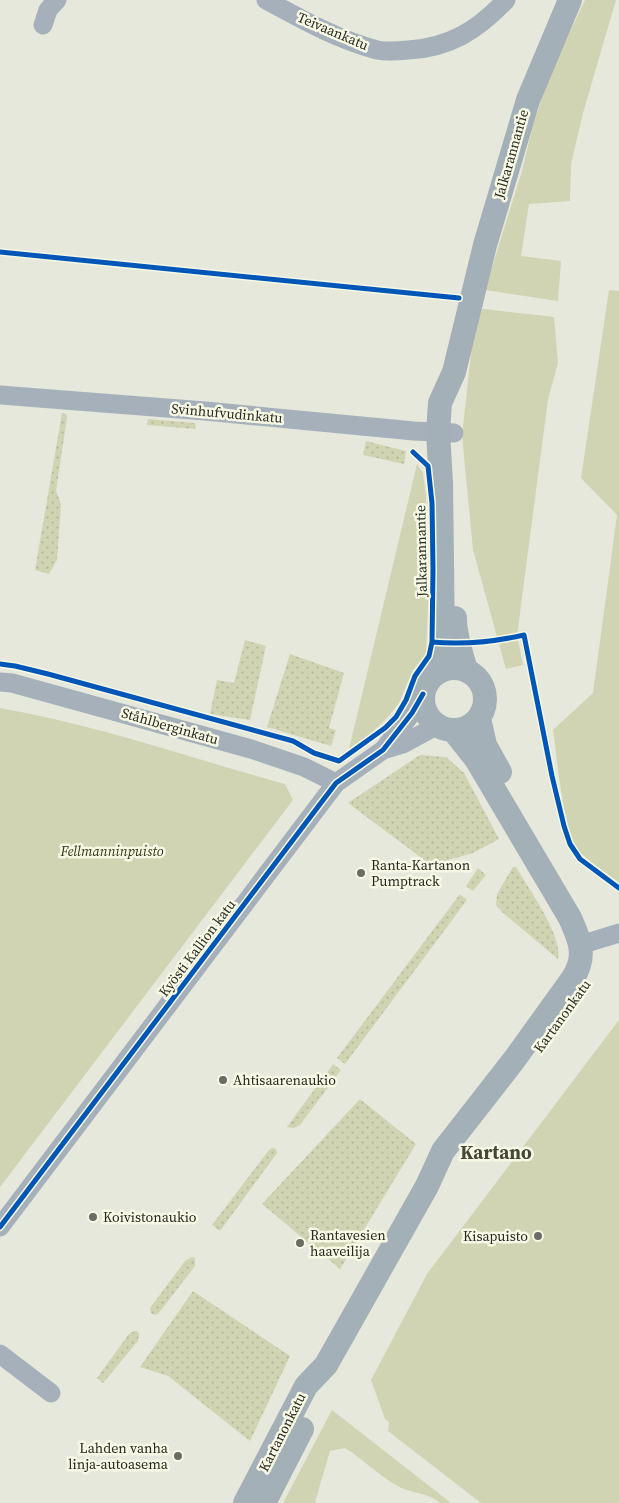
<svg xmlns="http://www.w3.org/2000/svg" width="619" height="1503" viewBox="0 0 619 1503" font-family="'Source Serif 4',serif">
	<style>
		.grass { fill: url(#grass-dots) }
		.park { fill: #d0d4b2 }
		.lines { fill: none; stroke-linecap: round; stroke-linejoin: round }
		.minor { stroke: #a5b0bb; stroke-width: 19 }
		.major { stroke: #a4b0b7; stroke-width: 24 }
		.cycleway-casing { stroke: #f7f9e5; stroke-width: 8 }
		.cycleway { stroke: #0057b8; stroke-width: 5 }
		.poi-dot { fill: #6c6c64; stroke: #f7f9e5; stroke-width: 2 }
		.labels { text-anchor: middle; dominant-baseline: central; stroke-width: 5; stroke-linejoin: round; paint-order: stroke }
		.street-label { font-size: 14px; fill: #2a2a23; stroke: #f7f9e5 }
		.park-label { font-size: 14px; font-style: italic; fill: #343614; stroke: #f7f9e5 }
		.poi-label { font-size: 14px; fill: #2a2a23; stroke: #f7f9e5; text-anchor: start }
		.district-label { font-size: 19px; font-weight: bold; fill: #444636; stroke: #f7f9e5 }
	</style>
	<defs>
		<pattern id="grass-dots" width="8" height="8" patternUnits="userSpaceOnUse" patternTransform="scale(1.25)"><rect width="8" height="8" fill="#d0d4b2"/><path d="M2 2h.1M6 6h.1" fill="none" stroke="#b3b699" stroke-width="1.8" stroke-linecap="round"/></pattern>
	</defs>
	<rect width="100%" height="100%" fill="#e6e8dc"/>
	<!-- grass -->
	<path class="grass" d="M62,413L66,414L67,418L56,491L61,504L57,560L49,574L35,570Z
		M148,419L195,423L196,429L147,425Z
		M366,441L406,451L404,464L363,455Z
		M245,640L266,646L250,720L210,714L217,680L234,683Z
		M290,654L344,673L329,728L336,730L331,746L267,727Z
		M420,755L446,757L464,773L499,839L473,853L431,865L348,803Z
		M513,867H516C528,888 563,936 558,959L502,912L496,905L497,894Z
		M478,868L486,875L473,891L466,886Z
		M460,894L467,900L345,1064L337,1058Z
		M333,1064L341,1070L300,1125L294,1128L287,1127Z
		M360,1099L416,1144L340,1269L262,1204Z
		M272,1148L276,1149L277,1153L220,1231L212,1225L269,1150Z
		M192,1257L195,1258V1266L158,1314L154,1315L151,1313L150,1308L185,1261Z
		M193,1291L290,1356L250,1441L168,1376L140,1367Z
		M134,1331H137L139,1334L138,1341L103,1383L97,1378L129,1334Z"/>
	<!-- park -->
	<path class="park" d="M585,0H616L583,113L571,164L570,201L529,204L521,256L561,261L558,301L485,290L522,171L533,125L550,74Z
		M609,290L619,291V883C606,872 590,863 579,851C563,833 557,756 553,730L593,693L617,515L581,478Z
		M476,308L554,317L558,363L548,399L517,636L523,665L506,669L473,550L462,435Z
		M417,464L423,473L426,496L429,583L426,654L413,670L399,703L388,717L369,735L349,749Z
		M0,708C97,725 190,758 285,784L293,800L0,1187Z
		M619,1020V1503H481L388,1431L389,1422L385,1419L371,1380L427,1274Z
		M332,1410L451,1503H440C428,1492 410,1494 396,1485C378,1475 363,1459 345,1448L330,1451L315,1502L317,1503H283Z"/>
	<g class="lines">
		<!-- minor -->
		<path class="minor" d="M266,0C301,19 338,40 377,50C387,52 398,51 408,50C449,48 478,30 506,0
			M43,25L48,10L57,0
			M0,395L205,411L414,431L454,433
			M0,682L12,683L70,699L251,749L304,767L336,783
			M383,750L403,744L438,725
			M580,945L619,933
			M0,1227L336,783L383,750L412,713L423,694
			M0,1354L51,1393"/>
		<!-- major -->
		<path class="major" d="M455,618C455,636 461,653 466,670
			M423 699a31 31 0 1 1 62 0a31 31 0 1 1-62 0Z
			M437,673L440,665L443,643L441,483L438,432L440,403L454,372L485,245L528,100L570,0
			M479,718L485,745L500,772
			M245,1503L306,1386L326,1365L427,1186L443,1151L514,1060L573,978C587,956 580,940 570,918L476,759L453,730
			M264,1503L302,1429"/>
		<defs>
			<path id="cycleway" d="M0,252L459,298
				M432,642C463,645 493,642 524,635L552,776L564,826L570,844L580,859L619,888
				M0,664L15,666L48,674L293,741L314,753L339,761L385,728L396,717L406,700L415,676L429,656L432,642L433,569L432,503L428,466L413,452
				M0,1227L336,783L383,750L412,713L423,694"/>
		</defs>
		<!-- cycleway casing -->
		<use href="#cycleway" class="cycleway-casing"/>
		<!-- cycleway -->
		<use href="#cycleway" class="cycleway"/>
	</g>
	<!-- markers -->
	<g class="poi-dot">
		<circle cx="361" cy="873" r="5"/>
		<circle cx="223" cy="1080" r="5"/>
		<circle cx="93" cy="1217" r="5"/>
		<circle cx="538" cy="1236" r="5"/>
		<circle cx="300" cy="1243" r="5"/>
		<circle cx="178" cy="1456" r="5"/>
	</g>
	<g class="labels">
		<!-- street labels -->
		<g class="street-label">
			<text transform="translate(333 31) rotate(23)">Teivaankatu</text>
			<text transform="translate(511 154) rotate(-74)">Jalkarannantie</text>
			<text transform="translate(227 413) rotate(5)">Svinhufvudinkatu</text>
			<text transform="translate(421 551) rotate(-91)">Jalkarannantie</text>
			<text transform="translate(170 726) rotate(16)">Ståhlberginkatu</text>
			<text transform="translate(197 948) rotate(-53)">Kyösti Kallion katu</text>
			<text transform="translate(562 1016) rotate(-54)">Kartanonkatu</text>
			<text transform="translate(282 1432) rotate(-63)">Kartanonkatu</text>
		</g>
		<!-- park labels -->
		<g class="park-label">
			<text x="112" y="851">Fellmanninpuisto</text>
		</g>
		<!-- poi labels -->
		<g class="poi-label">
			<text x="371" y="865">Ranta-Kartanon<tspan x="371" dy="16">Pumptrack</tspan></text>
			<text x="233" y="1080">Ahtisaarenaukio</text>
			<text x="103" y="1217">Koivistonaukio</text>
			<text x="310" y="1235">Rantavesien<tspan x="310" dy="16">haaveilija</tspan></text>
			<text x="528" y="1236" text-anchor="end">Kisapuisto</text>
			<text x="168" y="1448" text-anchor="end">Lahden vanha<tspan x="168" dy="16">linja-autoasema</tspan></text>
		</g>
		<!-- district labels -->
		<g class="district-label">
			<text x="496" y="1152">Kartano</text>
		</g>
	</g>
</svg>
